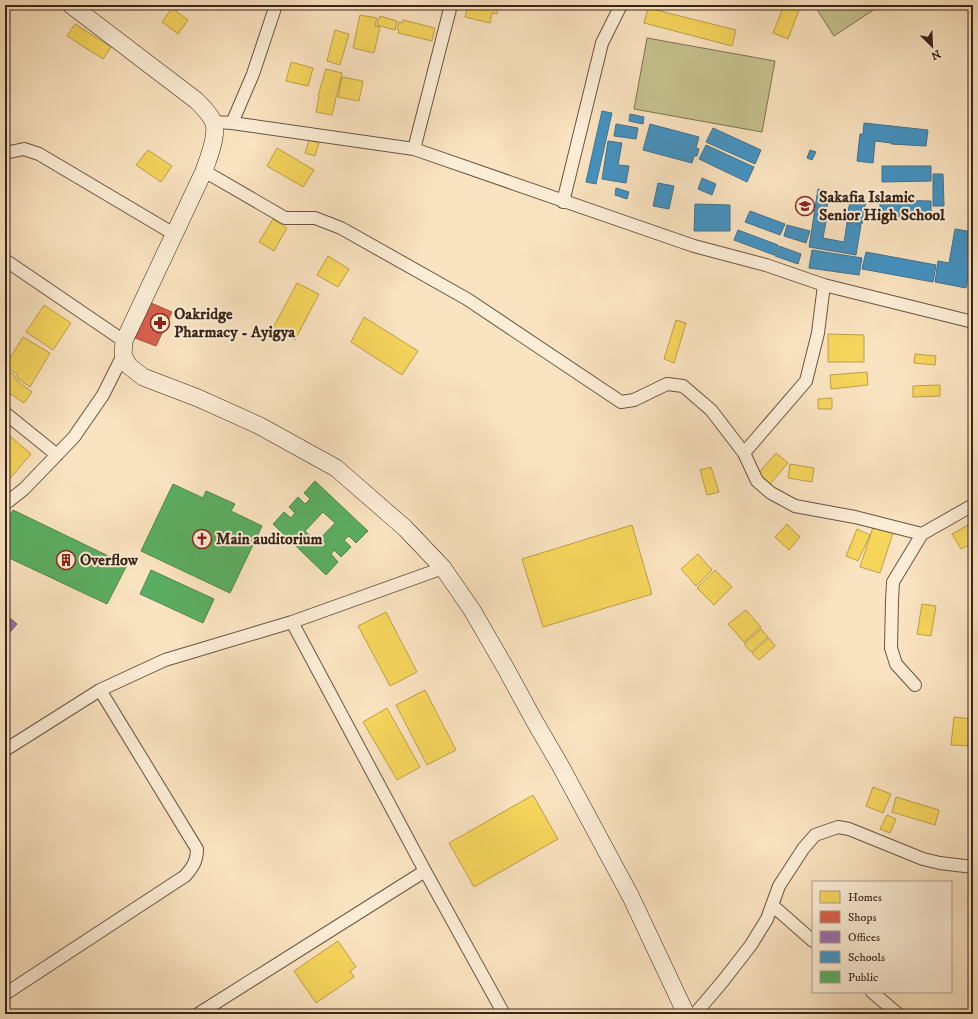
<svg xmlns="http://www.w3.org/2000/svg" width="978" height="1019" viewBox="0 0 978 1019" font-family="'IM FELL DW Pica',serif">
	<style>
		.park { fill: #c5c18e; stroke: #7e7253 }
		.homes { fill: #f6d55c; stroke: #bda048 }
		.shops { fill: #d6604d; stroke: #a74e3d }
		.offices { fill: #9970ab; stroke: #7c597f }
		.schools { fill: #4393c3; stroke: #407290 }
		.public { fill: #5aae61; stroke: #50854b; fill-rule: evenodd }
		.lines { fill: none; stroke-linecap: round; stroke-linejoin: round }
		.street-casing { stroke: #685442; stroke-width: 14 }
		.secondary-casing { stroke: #382418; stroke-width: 18 }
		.street { stroke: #fcedd6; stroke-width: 12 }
		.secondary { stroke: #fcedd6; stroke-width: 17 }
		.labels { text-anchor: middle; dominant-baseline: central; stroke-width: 4; stroke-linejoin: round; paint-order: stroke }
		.poi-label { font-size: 16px; font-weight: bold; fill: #382418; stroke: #fcedd6; text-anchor: start }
	</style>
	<rect width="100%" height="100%" fill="#fae3c0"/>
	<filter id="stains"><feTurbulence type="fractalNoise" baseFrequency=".005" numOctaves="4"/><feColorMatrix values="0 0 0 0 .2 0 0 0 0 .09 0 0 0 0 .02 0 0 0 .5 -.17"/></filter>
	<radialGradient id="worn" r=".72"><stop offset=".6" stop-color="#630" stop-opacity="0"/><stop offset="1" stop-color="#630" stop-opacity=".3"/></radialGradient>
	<!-- park -->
	<path class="park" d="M814,5H881L834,36Z
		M647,38L775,61L762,132L634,109Z"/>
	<!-- homes -->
	<path class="homes" d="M468,5H499L497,14L492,13L490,23L465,17Z
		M784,5H801L788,39L773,33Z
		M172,8L188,20L178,34L162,22Z
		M648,8L736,30L732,46L644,23Z
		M360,15L377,18L375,26L380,27L374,53L353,48Z
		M380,16L397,21L395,30L377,25Z
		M403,20L435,28L432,41L398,33L399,30L397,29L399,22L402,23Z
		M75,24L111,47L103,59L67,36Z
		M335,30L349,34L340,65L327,61Z
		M291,62L313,68L308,86L286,81Z
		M326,69L342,73L332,115L316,112L319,97L318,96Z
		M342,77L363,81L359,101L338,97Z
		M309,140L319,143L315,156L305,153Z
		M277,148L314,170L303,187L267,166Z
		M148,150L172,166L161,182L136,165Z
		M273,219L287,228L274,251L259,242Z
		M328,256L349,269L338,287L317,275Z
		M297,283L319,294L295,340L273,328Z
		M44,305L71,323L53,350L26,332Z
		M364,317L418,351L402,375L351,342Z
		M676,320L686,323L674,363L664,359Z
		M828,334L864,335V362H828Z
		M23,337L50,353L30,387L18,379L17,374L5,366Z
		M915,354L936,356L935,365L914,363Z
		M5,368L14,375L17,381L32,392L24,403L5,390Z
		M867,372L868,385L831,389L830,375Z
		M940,385V396L913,397V386Z
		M832,398V409H818V399Z
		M9,435L31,454L7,482L5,480V440Z
		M776,453L788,463L770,484L758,474Z
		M790,464L814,468L812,482L788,478Z
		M711,467L719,492L707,495L700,470Z
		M973,522V543L961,549L952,534Z
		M787,524L800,537L789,550L775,537Z
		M632,525L652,594L543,627L522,559Z
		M873,527L893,533L880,573L860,567Z
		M857,529L870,535L858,561L846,556Z
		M698,554L712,570L696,586L681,569Z
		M715,570L732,587L714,605L697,588Z
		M922,604L936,606L931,636L917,634Z
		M746,610L761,627L744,642L728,624Z
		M386,612L417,672L390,686L358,626Z
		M761,629L768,637L751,652L744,644Z
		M769,638L775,646L759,660L752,653Z
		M425,690L456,750L427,765L396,705Z
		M387,708L420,767L397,780L363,722Z
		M954,717L973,719L971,746L951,745Z
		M873,787L891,794L883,813L866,806Z
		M533,795L558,839L474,887L449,843Z
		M896,797L939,810L935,825L892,812Z
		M887,815L896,819L890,833L880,829Z
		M338,941L356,967L350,971L354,977L316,1003L294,971Z"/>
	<!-- shops -->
	<path class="shops" d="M151,303L172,312L156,346L135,338Z"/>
	<!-- offices -->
	<path class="offices" d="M5,614L17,624L5,638Z"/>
	<!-- schools -->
	<path class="schools" d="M602,111L612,113L596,184L586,182Z
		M630,114L644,117L643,124L629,121Z
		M864,123L928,130L926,146L891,144V143L875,141L873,163L857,161L860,134H863Z
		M616,124L638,128L636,139L614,136Z
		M650,124L699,137L696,148L699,149L697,156H694L692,163L643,150Z
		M713,128L761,150L755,164L706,142Z
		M608,141L622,143L618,165L629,166L626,183L602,179Z
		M706,145L754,167L747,182L699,159Z
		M810,150L816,152L812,160L807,158Z
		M882,166H931V181L882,182Z
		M933,174H943L944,206H933Z
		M702,178L716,184L712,195L698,189Z
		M658,183L674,186L669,209L653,206Z
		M616,188L629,192L627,199L615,195Z
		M818,189L827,191L826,200H828L827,207L825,206L824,209L815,208Z
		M851,197L866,200L862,224L846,222Z
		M880,200L931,201V217L880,216Z
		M695,204L730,205V231H694Z
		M815,209L828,211L823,238L844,242L847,223L861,225L856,255L809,247Z
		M750,211L785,224L780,235L745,222Z
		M787,225L810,231L806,243L784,236Z
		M955,229L973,232V247L966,288L935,282L938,261L949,263Z
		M738,230L778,245L774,255L734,240Z
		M779,246L801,254L798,264L775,256Z
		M812,250L862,258L859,275L809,268Z
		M866,252L936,265L933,282L862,269Z"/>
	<!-- public -->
	<path class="public" d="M315,481L368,531L356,543L349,536L344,540L351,547L341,557L334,550L331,554L338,562L326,575L273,524L284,512L291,518L295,513L289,507L298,497L305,504L310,499L304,493ZM323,512L335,523L317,542L305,531Z
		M173,484L203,498L206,491L235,504L231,511L262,526L230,593L141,551Z
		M13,510L127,565L107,604L5,556V525Z
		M151,570L214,599L203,623L140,594Z"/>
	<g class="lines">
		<defs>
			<path id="street" d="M214,122L232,123L414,149L694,246L766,265L824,285L973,322
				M232,123L253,74L276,5
				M414,149L451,5
				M5,153L24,149L39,154L174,234
				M204,171L285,218H315L341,228L467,299L621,402L634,400L667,384L683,386L711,410L744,453L757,481L771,493L795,506L855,517L922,534
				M563,202L602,43L621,5
				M5,260L124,341
				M5,413L57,455
				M744,453L806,381L818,333L824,285
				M5,504L24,489L74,437L103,395L123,355
				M292,622L425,871L504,1014
				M915,685L896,664L891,648L892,601L893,582L922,534L973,505
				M5,750L100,690L165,660L292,622L443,568
				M772,905L813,941
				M872,992L898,1014
				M5,994L185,876C193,867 197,861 197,849L100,690
				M198,1014L425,871
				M695,1014L723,981L751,945L767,919L779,886L803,849L815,835L838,827L849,829L923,859L940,863L973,867"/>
			<path id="secondary" d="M71,5L197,101C203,107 209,113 213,121C219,133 208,159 204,171L124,341L123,355L129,366L143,377L198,398L260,426L336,468L405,528L443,568L472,610L505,667L535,722L560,765L631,897L686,1014"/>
		</defs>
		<!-- street casing -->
		<use href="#street" class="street-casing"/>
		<!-- secondary casing -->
		<use href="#secondary" class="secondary-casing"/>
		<!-- street -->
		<use href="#street" class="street"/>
		<!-- secondary -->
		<use href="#secondary" class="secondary"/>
	</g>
	<!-- icons -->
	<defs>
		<symbol id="school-ring" viewBox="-11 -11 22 22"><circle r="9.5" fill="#fcedd6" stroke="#8f2418" stroke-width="1.5"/><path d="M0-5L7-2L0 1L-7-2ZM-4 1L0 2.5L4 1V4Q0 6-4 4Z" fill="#8f2418"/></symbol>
		<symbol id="pharmacy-ring" viewBox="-11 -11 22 22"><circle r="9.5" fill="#fcedd6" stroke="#8f2418" stroke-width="1.5"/><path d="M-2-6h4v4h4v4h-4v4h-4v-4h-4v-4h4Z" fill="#8f2418"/></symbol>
		<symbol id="church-ring" viewBox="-11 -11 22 22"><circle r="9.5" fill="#fcedd6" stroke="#8f2418" stroke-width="1.5"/><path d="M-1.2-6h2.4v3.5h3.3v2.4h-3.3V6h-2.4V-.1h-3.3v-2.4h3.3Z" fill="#8f2418"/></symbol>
		<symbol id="building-ring" viewBox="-11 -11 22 22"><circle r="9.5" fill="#fcedd6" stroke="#8f2418" stroke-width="1.5"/><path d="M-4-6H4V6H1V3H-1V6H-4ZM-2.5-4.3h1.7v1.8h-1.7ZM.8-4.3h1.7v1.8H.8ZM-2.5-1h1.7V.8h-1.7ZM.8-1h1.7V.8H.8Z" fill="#8f2418"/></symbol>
	</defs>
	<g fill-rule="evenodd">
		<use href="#school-ring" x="794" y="195" width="22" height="22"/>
		<use href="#pharmacy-ring" x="149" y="312" width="22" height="22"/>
		<use href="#church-ring" x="191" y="528" width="22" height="22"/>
		<use href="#building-ring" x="55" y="549" width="22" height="22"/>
	</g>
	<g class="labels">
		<!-- poi labels -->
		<g class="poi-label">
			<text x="819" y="197">Sakafia Islamic<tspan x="819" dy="18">Senior High School</tspan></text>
			<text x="174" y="314">Oakridge<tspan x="174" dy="18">Pharmacy - Ayigya</tspan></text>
			<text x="216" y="539">Main auditorium</text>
			<text x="80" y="560">Overflow</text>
		</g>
	</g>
	<!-- margin -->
	<rect width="978" height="1019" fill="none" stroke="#fae3c0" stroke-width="20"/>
	<rect x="6" y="6" width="966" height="1007" fill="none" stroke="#382418" stroke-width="2"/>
	<rect x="10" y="10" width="958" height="999" fill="none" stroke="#382418"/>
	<!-- legend -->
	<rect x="812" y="881" width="140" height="112" fill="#fcedd6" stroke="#ae9d8a"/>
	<rect x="820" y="891" width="20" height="12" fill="#f6d55c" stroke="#ae9d8a"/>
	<text x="848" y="901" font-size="12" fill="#382418">Homes</text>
	<rect x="820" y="911" width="20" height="12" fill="#d6604d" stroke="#ae9d8a"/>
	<text x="848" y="921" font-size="12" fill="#382418">Shops</text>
	<rect x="820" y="931" width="20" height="12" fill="#9970ab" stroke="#ae9d8a"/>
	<text x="848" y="941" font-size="12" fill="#382418">Offices</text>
	<rect x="820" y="951" width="20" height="12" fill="#4393c3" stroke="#ae9d8a"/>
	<text x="848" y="961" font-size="12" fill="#382418">Schools</text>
	<rect x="820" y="971" width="20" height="12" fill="#5aae61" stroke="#ae9d8a"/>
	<text x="848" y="981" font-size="12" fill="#382418">Public</text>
	<!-- north arrow -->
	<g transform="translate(932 46) rotate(156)" stroke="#fcedd6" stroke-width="3" paint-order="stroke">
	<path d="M0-3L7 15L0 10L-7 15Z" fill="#382418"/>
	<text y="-6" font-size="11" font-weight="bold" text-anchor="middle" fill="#382418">N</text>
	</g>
	<rect width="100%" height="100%" filter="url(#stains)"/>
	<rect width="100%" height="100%" fill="url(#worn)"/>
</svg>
